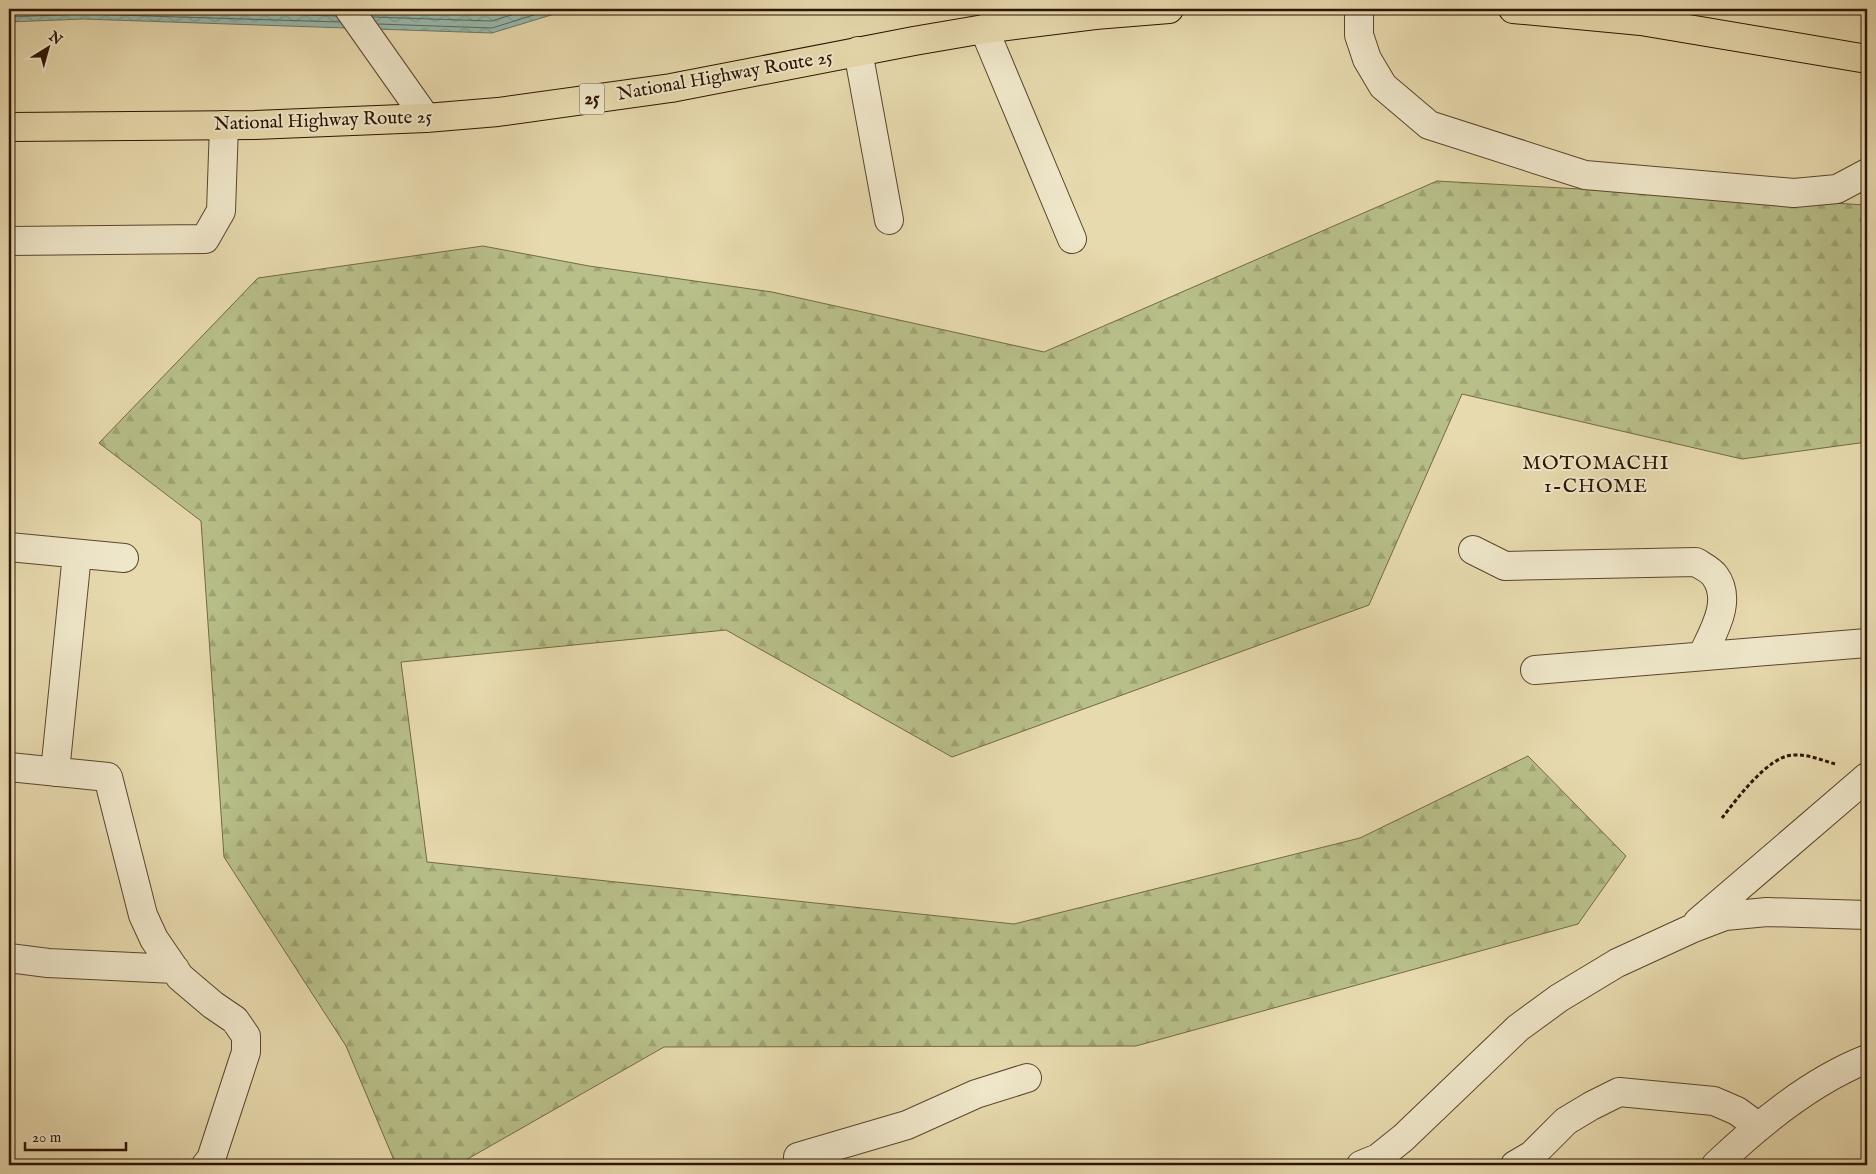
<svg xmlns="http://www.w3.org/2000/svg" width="1876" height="1174" viewBox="0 0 1876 1174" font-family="'IM FELL English',serif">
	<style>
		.forest { fill: url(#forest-firs); stroke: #726a44 }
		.water { fill: url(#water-waves); stroke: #6d7869 }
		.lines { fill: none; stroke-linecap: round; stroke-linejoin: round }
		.shore { stroke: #626758; stroke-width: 1 }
		.minor-casing { stroke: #5c462c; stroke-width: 30 }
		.highway-casing { stroke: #2d1400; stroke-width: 30 }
		.path { stroke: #2d1400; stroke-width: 3; stroke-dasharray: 4 2.5; stroke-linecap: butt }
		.minor { stroke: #efe7ca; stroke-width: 28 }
		.highway { stroke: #e7daae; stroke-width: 28 }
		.labels { text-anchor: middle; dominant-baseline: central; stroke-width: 4; stroke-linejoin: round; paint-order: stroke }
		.shield { fill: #efe7ca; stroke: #67533d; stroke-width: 1 }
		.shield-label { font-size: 18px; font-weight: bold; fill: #2d1400 }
		.street-label { font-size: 19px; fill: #2d1400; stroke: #efe7ca }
		.neighbourhood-label { font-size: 20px; letter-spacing: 1px; fill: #2d1400; stroke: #efe7ca }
	</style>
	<defs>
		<pattern id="forest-firs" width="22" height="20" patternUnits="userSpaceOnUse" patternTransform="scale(1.25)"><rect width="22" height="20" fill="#b8bf89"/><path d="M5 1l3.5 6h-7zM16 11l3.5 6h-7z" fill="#9ea374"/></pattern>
		<pattern id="water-waves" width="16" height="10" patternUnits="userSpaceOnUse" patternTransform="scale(1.25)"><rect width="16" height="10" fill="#97baaf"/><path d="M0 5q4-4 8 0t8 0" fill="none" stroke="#829f95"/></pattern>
	</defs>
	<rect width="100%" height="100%" fill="#e7daae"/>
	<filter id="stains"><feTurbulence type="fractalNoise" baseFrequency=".004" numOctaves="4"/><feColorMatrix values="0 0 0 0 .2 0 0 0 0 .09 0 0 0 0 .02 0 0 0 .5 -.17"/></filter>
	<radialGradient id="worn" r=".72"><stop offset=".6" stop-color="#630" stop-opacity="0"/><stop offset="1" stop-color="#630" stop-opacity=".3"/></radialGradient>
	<!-- forest -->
	<path class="forest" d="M1437,181L1867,205V442L1742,459L1462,394L1369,605L952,757L726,630L401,662L427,862L1014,924L1360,838L1528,756L1626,856L1578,924L1136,1046L664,1047L457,1165H396L346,1046L224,857L201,521L99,443L258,278L483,246L589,266L772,292L1044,352Z"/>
	<!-- water -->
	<path class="water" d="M9,9H571L492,33L83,19L9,22Z"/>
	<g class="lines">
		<!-- shore -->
		<path class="shore" d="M125,9L336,16
			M368,10L489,14L507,9
			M9,17L83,14L340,22
			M373,17L491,21L532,9
			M378,24L492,28L553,9"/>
		<defs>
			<path id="minor" d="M349,9L426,118
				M1359,9V35L1367,59L1383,86L1429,125L1585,175L1794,193L1837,189L1867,173
				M984,29L1072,239
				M858,51L889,220
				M9,241L205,239L221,211L224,125
				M9,547L124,558
				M1473,550L1505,566L1696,562C1702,566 1711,570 1715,576C1733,601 1713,632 1702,656
				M1535,670L1867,643
				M9,767L108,777L143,915L154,939L180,977L213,1005L235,1020L246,1036V1052L211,1159L206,1165
				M55,772L77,554
				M1698,922L1867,777
				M9,958L48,963L175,969
				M799,1165L798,1157L907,1125L976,1094L1027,1078
				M1361,1165L1378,1158L1403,1138L1518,1028L1559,998L1617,963L1691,929L1725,916L1767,912L1867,915
				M1515,1165L1532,1155L1566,1121L1591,1106L1619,1092L1714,1101L1737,1111L1759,1127
				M1716,1165C1760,1123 1811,1081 1867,1059"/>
			<path id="highway" d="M1513,9L1641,21L1867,59
				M9,127L255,125L426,118L498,112L671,88L914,41L984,29L1095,15L1169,9"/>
		</defs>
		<!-- minor casing -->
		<use href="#minor" class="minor-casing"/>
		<!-- highway casing -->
		<use href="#highway" class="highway-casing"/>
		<!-- path -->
		<path class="path" d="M1722,818C1736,800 1768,756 1793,755C1808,754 1821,760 1835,764"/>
		<!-- minor -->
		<use href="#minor" class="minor"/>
		<!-- highway -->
		<use href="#highway" class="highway"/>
	</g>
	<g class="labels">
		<!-- shield labels -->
		<rect class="shield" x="579.5" y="83.5" width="25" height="31" rx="4"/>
		<g class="shield-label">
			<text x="592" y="99">25</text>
		</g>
		<!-- street labels -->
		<g class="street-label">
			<text transform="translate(725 76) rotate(-10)">National Highway Route 25</text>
			<text transform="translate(323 121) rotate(-2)">National Highway Route 25</text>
		</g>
		<!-- neighbourhood labels -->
		<g class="neighbourhood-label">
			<text x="1596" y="463">MOTOMACHI<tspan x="1596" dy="23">1-CHOME</tspan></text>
		</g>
	</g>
	<!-- margin -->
	<rect width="1876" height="1174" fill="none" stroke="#e7daae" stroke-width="30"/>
	<rect x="10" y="10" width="1856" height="1154" fill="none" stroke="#2d1400" stroke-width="2.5"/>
	<rect x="15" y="15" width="1846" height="1144" fill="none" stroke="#2d1400"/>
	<!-- north arrow -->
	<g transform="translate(48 48) rotate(37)" stroke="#efe7ca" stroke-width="4" paint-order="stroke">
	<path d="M0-4L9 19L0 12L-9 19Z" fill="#2d1400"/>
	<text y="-8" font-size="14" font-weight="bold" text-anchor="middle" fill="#2d1400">N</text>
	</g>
	<!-- scale -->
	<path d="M25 1142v8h101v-8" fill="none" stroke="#2d1400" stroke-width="2.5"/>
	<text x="32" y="1142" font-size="15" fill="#2d1400" stroke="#efe7ca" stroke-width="4" paint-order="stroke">20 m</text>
	<rect width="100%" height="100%" filter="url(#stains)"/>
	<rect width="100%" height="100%" fill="url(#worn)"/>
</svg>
